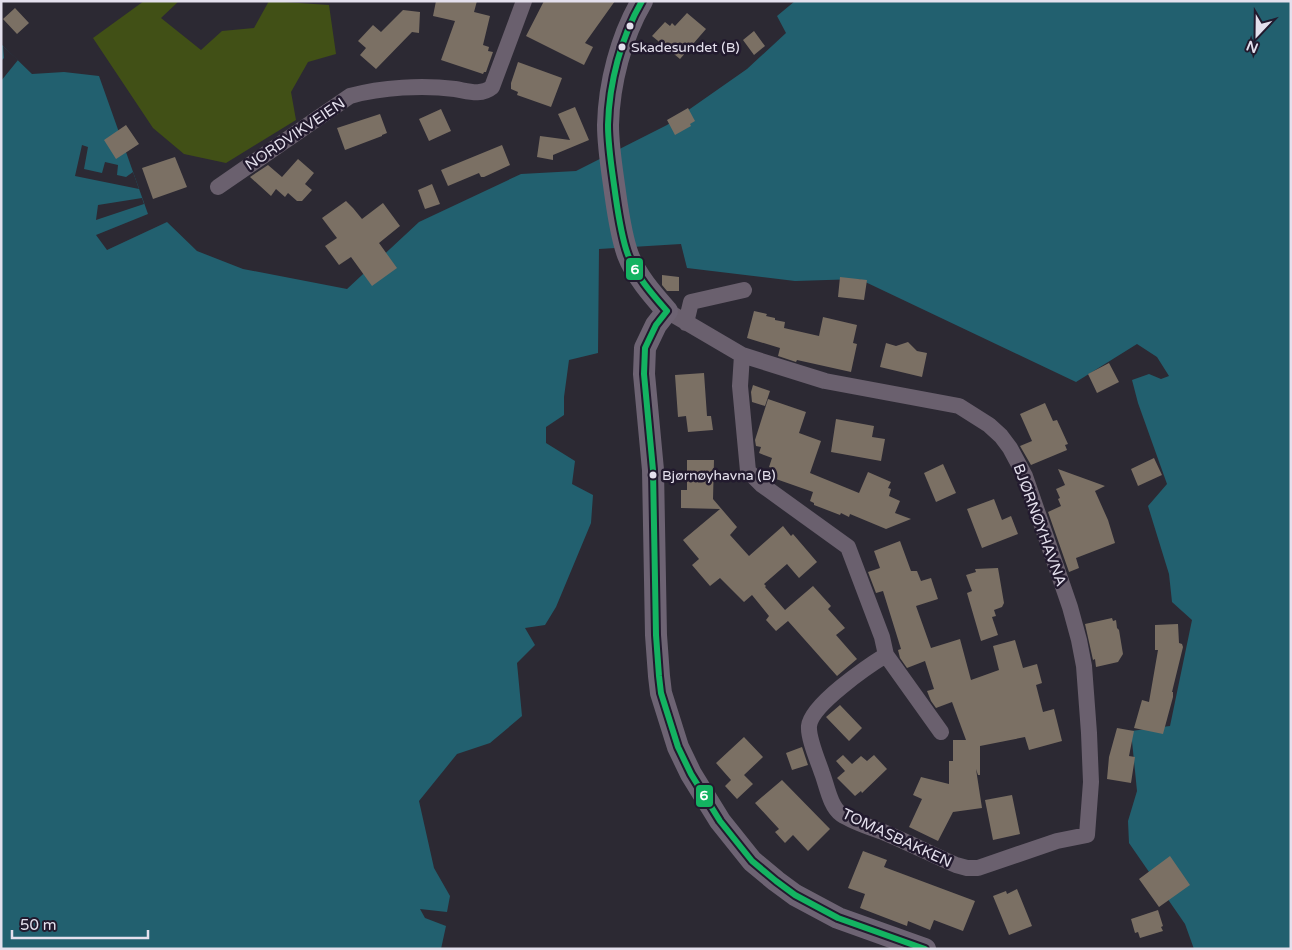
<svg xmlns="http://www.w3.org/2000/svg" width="1292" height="950" viewBox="0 0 1292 950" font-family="'Varela Round',sans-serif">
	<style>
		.forest { fill: #415016 }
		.water { fill: #22606f }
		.pier { fill: #2c2933 }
		.building { fill: #7b7064 }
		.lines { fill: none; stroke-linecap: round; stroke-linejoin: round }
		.street { stroke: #6a606e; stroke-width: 16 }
		.secondary { stroke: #6d6373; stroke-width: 22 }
		.bus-1-casing { stroke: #221a2e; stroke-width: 10 }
		.bus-1 { stroke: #13b361; stroke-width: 6 }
		.bus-dot { fill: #e4e0ed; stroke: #221a2e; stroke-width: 2 }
		.labels { text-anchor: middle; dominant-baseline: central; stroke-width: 5; stroke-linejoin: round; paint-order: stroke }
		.bus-label { font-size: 14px; fill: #e4e0ed; stroke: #221a2e; text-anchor: start }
		.street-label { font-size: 15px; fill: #e4e0ed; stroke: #221a2e }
		.line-badge { stroke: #221a2e; stroke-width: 2 }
		.badge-label { font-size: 14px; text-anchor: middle; font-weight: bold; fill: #fff }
	</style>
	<rect width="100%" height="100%" fill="#2c2933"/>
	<!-- forest -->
	<path class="forest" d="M144,1H179L161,18L201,50L222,31L254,28L269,1L329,5L336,54L308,62L291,92L296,120L226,163L184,154L153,128L93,38Z"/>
	<!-- water -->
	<path class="water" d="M795,1H1291V949H1194L1185,924L1129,843L1128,821L1137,791L1131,731L1170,726L1192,620L1172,602L1169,574L1148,506L1167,484L1138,403L1132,380L1149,374L1161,379L1169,376L1157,357L1137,344L1076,382L859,279L795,281L687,268L681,244L599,249L598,353L569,360L564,397V415L546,427V443L575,461L572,484L593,495L591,523L556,607L545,625L525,628L535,645L517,663L522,716L490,743L457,754L419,801L434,868L450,896L447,912L420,909L425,918L446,926L441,949H1V44L32,74L64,72L99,76L148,214L96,235L107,250L167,222L197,251L243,269L347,289L419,222L521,174L576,171L667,125L747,69L786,33L777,16Z"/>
	<!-- pier -->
	<path class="pier" d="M3,46L18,60L1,81V61L4,58Z
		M82,145L88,147L84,169L102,173L105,162L118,165L117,175L126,177L133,172L139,189L75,176Z
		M142,198L144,204L96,220L98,205Z"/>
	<!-- building -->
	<path class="building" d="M436,1H477L474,12L490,16L483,45L489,47L488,51L493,52L486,72H484L483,74L441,60L455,21L433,16Z
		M544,1H615L585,43L593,47L584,65L526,36Z
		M15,8L29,23L17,34L3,19Z
		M403,10L420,12L419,33L412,32L376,69L360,55L366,48L358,41L373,25L381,32Z
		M687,13L706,29L680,59L652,36L665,22L670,26L672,23L675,26Z
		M754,31L765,46L754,55L743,40Z
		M518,62L562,78L551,107L517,95L518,92L511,89V83Z
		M575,107L589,140L553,155V160L537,157L540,136L570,140L558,114Z
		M688,108L695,121L690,124L691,126L675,135L667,120Z
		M441,109L451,131L429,141L419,119Z
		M380,114L387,133L382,135V136L345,150L337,128Z
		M126,125L139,144L116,159L104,140Z
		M502,145L510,165L484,177H481L479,173L448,186L441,170Z
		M175,157L187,187L153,199L142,168Z
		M298,159L314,173L305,184L312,190L302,201H297L288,193L285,197L276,189L271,196L250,177L268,165L282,177Z
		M432,184L440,204L425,209L418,190Z
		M346,201L353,208L362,219L383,203L400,226L379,243L397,268L372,286L351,257L339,265L325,246L337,238L322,218Z
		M662,275L679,277V291H667L662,285Z
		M840,277L867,280L864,300L838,297Z
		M754,311L767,314L766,316L775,318V320L785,322L784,328L819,336L823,317L857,325L853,343L857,344L851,372L797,360L796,362L778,356L780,348L747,338Z
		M908,342L917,351L927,353L922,377L880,367L886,343L896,346Z
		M1109,363L1119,382L1097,393L1088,374Z
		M704,373L707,416H711L713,430L688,432L686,416L678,417L675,375Z
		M753,385L770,391L765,406L752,402L751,392Z
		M768,399L806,412L799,433L821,441L810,473L859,493L868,472L891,482L888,488L891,489L889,496L900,501L895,513L911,519L886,529L850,514L849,517L841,513L840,515L814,505V503L810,501L813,492L776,479V477L769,475L772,468L769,467L772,458L759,453L761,447L756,446L755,440Z
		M1045,403L1053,421L1057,420L1068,444L1065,445L1067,450L1031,465L1020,446L1032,441L1020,414Z
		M836,419L874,426L872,437L885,439L881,461L831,452Z
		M1154,458L1162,475L1138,486L1131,469Z
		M687,460H714L713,499L737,527L730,535L749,556L783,526L791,536L793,534L817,562L799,578L787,564L764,584L766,586L765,587L785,610L813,586L831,606L828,609L845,628L836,635L857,659L837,676L788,621L776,631L766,620L769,616L752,595L744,602L720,578L710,586L692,565L699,559L683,540L720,509L681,508V490H687Z
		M943,464L956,493L936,502L924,473Z
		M1058,469L1105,486L1095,491L1108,520L1115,543L1076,558L1079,568L1069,572L1048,512L1061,506L1058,499L1060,498L1056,489L1065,485Z
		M994,499L1002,520L1011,516L1018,534L982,548L967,509Z
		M900,541L911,571H917L921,581L931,578L938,599L916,606L931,648L960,639L971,680L999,670L993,646L1015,640L1023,668L1037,664L1042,683L1036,685L1043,712L1054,709L1062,741L1029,750L1025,737L980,746V775H978L976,769L982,808L953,812L938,841L909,827L922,799L913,795L921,777L949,784V761H953V740H966L952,702L936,708L931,701L927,691L934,689L925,661L907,668L900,658L898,650L901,649L883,591L876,593L868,572L880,568L874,551Z
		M998,568L1004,603L1002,607L994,610L996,616L992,617L998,635L981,641L967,593L972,591L966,575L976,572L975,569Z
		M1112,618L1113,621L1116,620L1117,628L1119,630L1123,654L1118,662L1096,667L1095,659L1093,660L1085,624Z
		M1178,624L1179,643L1182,644L1183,647L1172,692H1173V697L1163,734L1134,728L1142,700L1149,702L1158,650H1155V625Z
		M840,705L862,728L849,741L826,717Z
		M1117,728L1134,731L1129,756L1135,757L1131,783L1107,779L1109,757Z
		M744,737L763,757L744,775L753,784L737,799L725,786L731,780L716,763Z
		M802,747L808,765L792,770L786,753Z
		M843,755L852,764L861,756L867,761L874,755L887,769L862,793L861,791L855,796L837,778L845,771L836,761Z
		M782,780L830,829L808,851L793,835L785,843L775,832L779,829L755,803Z
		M1012,795L1020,834L993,840L985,800Z
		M863,851L887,860L884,867L975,901L963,931L934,920L930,930L908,921L907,926L860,908L865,894L848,888Z
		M1170,856L1190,885L1159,907L1139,879Z
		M1017,889L1032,926L1009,935L993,896L1006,891L1007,894Z
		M1158,910L1163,926L1161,927L1163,931L1140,938L1138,932L1135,933L1131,919Z"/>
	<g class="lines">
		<!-- street -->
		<path class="street" d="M218,187L350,96C382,87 423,85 455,89C468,91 481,96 492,87L524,1
			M667,311L742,355L825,381L959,406L989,425L1001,436L1010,448L1025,476L1070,607L1079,640L1084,666L1089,733L1091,782L1087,835L1057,841L978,868H967L956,865C931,854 907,842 883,832C869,827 853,822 841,814C830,806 827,786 822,773C818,761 808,738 809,726C811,705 868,666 886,655L882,637L848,547L762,485L748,471L740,386L742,355
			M686,323L691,302L744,290
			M886,655L941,732"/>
		<!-- secondary -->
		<path class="secondary" d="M642,1C621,37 609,83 608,125C608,147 612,170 615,192C618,213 621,236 628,255C636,276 653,295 667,311L656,325L645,348L644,374L653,470L656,635L659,676L661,693L678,747L691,774L720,821L752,861L776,881L795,895L838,918L925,949"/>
		<defs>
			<path id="bus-1" d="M642,1C621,37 609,83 608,125C608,147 612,170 615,192C618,213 621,236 628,255C636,276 653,295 667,311L656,325L645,348L644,374L653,470L656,635L659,676L661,693L678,747L691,774L720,821L752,861L776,881L795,895L838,918L925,949"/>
		</defs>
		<!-- bus-1 casing -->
		<use href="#bus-1" class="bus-1-casing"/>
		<!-- bus-1 -->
		<use href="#bus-1" class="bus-1"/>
	</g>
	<!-- markers -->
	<g class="bus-dot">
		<circle cx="630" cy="26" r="4.5"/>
		<circle cx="622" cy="47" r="4.5"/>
		<circle cx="653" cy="475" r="4.5"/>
	</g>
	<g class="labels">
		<!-- bus labels -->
		<g class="bus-label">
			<text x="631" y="47">Skadesundet (B)</text>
			<text x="662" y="475">Bjørnøyhavna (B)</text>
		</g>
		<!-- street labels -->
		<g class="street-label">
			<text transform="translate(295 134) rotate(-34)">NORDVIKVEIEN</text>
			<text transform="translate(1040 525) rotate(70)">BJØRNØYHAVNA</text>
			<text transform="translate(897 838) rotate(25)">TOMASBAKKEN</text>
		</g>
	</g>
	<g class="line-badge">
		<rect x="625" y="257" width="19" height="24" rx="5" fill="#13b361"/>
		<rect x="695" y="784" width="19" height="24" rx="5" fill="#13b361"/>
	</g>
	<g class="badge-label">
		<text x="635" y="274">6</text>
		<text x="704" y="800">6</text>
	</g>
	<!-- border -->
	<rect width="1292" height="950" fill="none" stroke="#e4e0ed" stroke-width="5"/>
	<!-- north arrow -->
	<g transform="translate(1257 35) rotate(202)" stroke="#221a2e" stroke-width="4" paint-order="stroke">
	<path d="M0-4L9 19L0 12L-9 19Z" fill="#e4e0ed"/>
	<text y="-8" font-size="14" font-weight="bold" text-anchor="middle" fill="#e4e0ed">N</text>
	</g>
	<!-- scale -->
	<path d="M12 930v8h136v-8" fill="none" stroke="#e4e0ed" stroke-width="2.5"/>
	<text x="20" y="930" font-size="15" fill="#e4e0ed" stroke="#221a2e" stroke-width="4" paint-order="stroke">50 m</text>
</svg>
